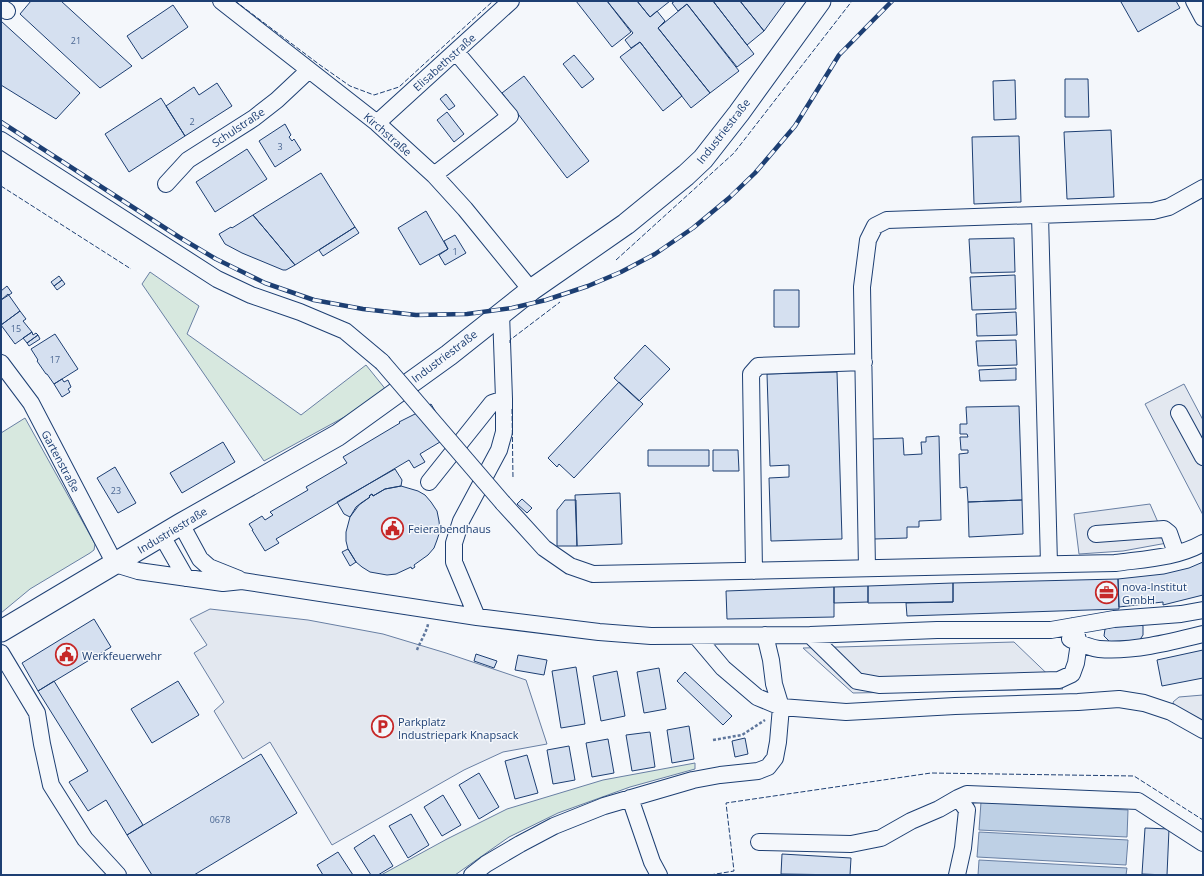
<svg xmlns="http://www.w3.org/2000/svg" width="1204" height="876" viewBox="0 0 1204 876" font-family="'Open Sans',sans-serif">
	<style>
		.green { fill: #d7e8df; stroke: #687fa3 }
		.parking { fill: #e3e8f0; stroke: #687fa3 }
		.water { fill: #bed0e5; stroke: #687fa3 }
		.building { fill: #d5e0f0; stroke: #1d3f73 }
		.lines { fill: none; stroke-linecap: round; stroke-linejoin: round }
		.minor-casing { stroke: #1d3f73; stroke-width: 18 }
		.major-casing { stroke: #1d3f73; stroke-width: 23 }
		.path { stroke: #5e769c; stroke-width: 2.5; stroke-dasharray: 3 2; stroke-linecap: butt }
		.minor { stroke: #f4f7fb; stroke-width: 16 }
		.major { stroke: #f4f7fb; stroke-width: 21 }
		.rail-casing { stroke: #1d3f73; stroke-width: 4.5 }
		.rail { stroke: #f4f7fb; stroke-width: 3; stroke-dasharray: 9; stroke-linecap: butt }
		.minor-bridge-casing { stroke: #1d3f73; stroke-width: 18; stroke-linecap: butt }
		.minor-bridge { stroke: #f4f7fb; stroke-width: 16 }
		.fence { stroke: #1d3f73; stroke-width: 1; stroke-dasharray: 5 2; stroke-linecap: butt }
		.labels { text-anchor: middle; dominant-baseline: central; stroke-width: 3; stroke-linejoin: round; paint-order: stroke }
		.number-label { font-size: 9px; fill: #4b6792 }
		.street-label { font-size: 11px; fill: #1d3f73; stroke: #f4f7fb }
		.poi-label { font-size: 11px; fill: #1d3f73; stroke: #f4f7fb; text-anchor: start }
	</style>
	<rect width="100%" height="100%" fill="#f4f7fb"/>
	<!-- green -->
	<path class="green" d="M150,272L199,306L187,334L301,415L366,365L387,391L359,409L264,461L142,284Z
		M25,418L95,544L94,550L90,553L30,589L1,613V433Z
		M695,763V769L630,787L558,813L509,837L455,875H381L447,839L507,809L603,780Z"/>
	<!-- parking -->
	<path class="parking" d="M1184,384L1203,420V515L1145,404Z
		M1150,504L1167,543L1123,551L1079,554L1074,514Z
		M210,609L308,620L383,634L446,653L526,680L547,744L503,752L464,770L332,845L270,742L243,759L214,711L224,702L194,653L207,645L190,619Z
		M1014,642L1063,689L853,693L803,648Z
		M1203,695V724L1175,708L1173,702L1179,697Z"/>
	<!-- water -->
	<path class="water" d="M981,802L1128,810L1127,837L979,830Z
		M979,832L1128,840L1126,865L977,857Z
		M979,860L1127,868L1126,875H978Z"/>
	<!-- building -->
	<path class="building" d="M31,1H61L132,66L100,88L20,14Z
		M576,1H607L631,32L612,47Z
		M607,1H637L650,17L657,11L665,21L658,28L710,93L691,108L640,42L631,48L625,40L633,33Z
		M637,1H670L650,17Z
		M675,1H713L754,54L737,67L687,4L678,11L672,3Z
		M713,1H740L764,31L747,45Z
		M740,1H786L764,31Z
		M1123,1H1176L1180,8L1138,32L1121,2Z
		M687,4L739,71L710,93L658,28Z
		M173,5L188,27L142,59L127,36Z
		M1,21L80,93L56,119L1,85Z
		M640,42L682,96L663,111L620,57Z
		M574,55L594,79L582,88L563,64Z
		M524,76L589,161L567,178L502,93Z
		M1065,79H1088L1089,117H1065Z
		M1015,80L1016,119L994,120L993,81Z
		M217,83L232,106L185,136L166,106L194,87L199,95Z
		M446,94L455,106L449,110L440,99Z
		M161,98L185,136L129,172L105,134Z
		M447,112L464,134L454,142L437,120Z
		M285,124L291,135L289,137L292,141L294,139L301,150L275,167L259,141Z
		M1111,130L1114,197L1067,199L1064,132Z
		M1019,136L1021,202L974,204L972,137Z
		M247,149L267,179L215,212L196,182Z
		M321,173L355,227L295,265L253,215Z
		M426,211L448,249L420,265L398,228Z
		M253,215L295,265L286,270H283L242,253L225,244L219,234L231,227L232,228Z
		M355,227L359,233L323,256L319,250Z
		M455,235L466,253L445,265L439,255L448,249L444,241Z
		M1014,238L1015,272L971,273L969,239Z
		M1015,275L1016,309L972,310L970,277Z
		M59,276L62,280L54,286L51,282Z
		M62,280L65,284L57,290L54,286Z
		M7,286L12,293L1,300V291Z
		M774,290H799V327H774Z
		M8,294L20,311L1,325V300Z
		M20,311L26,319L23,321L32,332L15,344L1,325Z
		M1016,312L1017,335L977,336L976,314Z
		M32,332L33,335L36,333L38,335L27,343L23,338Z
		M55,334L78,369L54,384L47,374H46L37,361L38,360L31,349Z
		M38,335L40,339L29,346L27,343Z
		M1016,340L1017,365L978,366L976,341Z
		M645,345L670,369L639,401L614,378Z
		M1016,368V380L980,381L979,370Z
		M837,372L842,539L771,541L769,478L789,477V465L770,466L767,374Z
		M62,379L64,382L68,380L71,387L68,389L70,392L62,397L54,384Z
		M619,382L643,404L574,478L559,464L557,467L548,458Z
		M431,404L450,436L420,454L425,462L414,468L409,460L276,539L279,543L265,551L252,530H253L249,524L262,516L265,520L273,515L270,512L308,490L306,487L347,463L343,457L400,423L399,422L419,412V411Z
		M1019,406L1022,500L968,502L967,487L960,488L959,454L968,453V450H961L960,437H968L967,434H960V424H967L966,407Z
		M939,436L941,520L919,521V527H907V538L874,539L871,439L903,438L904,455L922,454L921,442H926V437Z
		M223,442L235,462L182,493L170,473Z
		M648,450H709V466H648Z
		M713,450H738L739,471H713Z
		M115,467L136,503L118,513L97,478Z
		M395,469L402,480L401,486L385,489L373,496L372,494L369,496L370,497L361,503L356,507L350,517L344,514L337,502Z
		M401,486L418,491L425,495L431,502L437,511L439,521L440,531L437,540L434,548L428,555L414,565L415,567L412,569L411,567L396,574L387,575L370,572L362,567L356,562L348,549L346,541V532L350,517L359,505L370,497L369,496L372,494L373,496L385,489Z
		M620,493L622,544L577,546L575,495Z
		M522,499L532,508L527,513L517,504Z
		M565,500H576L577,546H557V510Z
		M1022,500L1023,534L969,537L968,502Z
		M348,549L356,562L350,566L342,552Z
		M1203,562V595L1163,605V602L1119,607L1118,579L1164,574L1189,568Z
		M1118,579L1119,609L907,616L906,603L953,602V583Z
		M953,583V602L868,603V586Z
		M868,586V602L834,603V587Z
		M834,587V617L727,619L726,591Z
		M94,619L111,647L38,691L22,663Z
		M1132,622L1139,623L1143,626V635L1139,641L1111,643L1104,636L1105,629Z
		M1203,650V678L1162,686L1157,660Z
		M476,654L497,661L494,668L474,661Z
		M518,655L547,660L544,675L515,670Z
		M576,667L585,724L561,728L552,671Z
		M659,668L666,709L644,713L637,672Z
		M617,671L625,716L601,721L593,676Z
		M685,672L732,716L723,725L677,681Z
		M54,681L143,825L127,835L106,800L88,811L69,782L88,771L38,691Z
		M178,681L199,715L152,743L131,709Z
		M689,726L694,759L672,763L667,730Z
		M650,732L655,767L632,771L626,735Z
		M745,738L748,754L735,757L732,741Z
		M608,739L614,773L592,777L586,743Z
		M569,746L575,780L553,784L547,750Z
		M261,754L297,813L194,875H152L127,835Z
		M527,755L538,793L515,799L505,761Z
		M479,773L499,807L479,819L459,785Z
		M443,795L461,825L442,836L424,807Z
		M411,814L429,845L408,858L389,826Z
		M1145,828L1169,829L1167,875L1142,874Z
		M374,835L393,866L378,875H371L354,848Z
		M338,852L353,875H323L317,865Z
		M782,854L851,858L850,875L781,874Z"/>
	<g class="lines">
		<defs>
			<path id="minor" d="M221,1L377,123L434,175L465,209L531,290
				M1194,1L1203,18
				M1,7L7,11
				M377,123L511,1
				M1,140L217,279L251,295L300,312L345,331L382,362
				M434,175L510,116L456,52
				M166,184L188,160L254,118L277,100L309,70
				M1040,215L1049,564
				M1,363L31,403L115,564L138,571L223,583L242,581L477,617L599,632L651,636L810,635L937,630H1051L1114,619L1181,614L1203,610
				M1179,413L1203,457
				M429,482L492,403L504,399
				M503,503L544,548L570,566L593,574L1115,563C1144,559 1177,558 1203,543
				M181,524L200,559L209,567L239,579
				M1096,534L1164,529L1169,533L1176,553
				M162,536L186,578
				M867,568L862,287L868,240L875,226L887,220L1153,211L1169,207L1203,188
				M754,571L751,374L758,366L864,362
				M477,617L454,562V543L461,521L499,450L504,432V399L501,313
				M810,635L857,681L879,685L1059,680L1072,674L1076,663L1079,643L1074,626
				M696,636L723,668L757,697L781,707L846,712L955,706L1078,702L1119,699L1144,703L1171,712L1203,730
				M1070,639C1079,643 1090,648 1099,649C1132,652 1171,642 1203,634
				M1,653L37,713L42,744L51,785L85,839L118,875
				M630,798L652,862L659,875
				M958,798L967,794L1138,801L1203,843
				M759,842L851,844L881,838L911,821L939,809L958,798L967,810L963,848L957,875
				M472,875L486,864L520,844L554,826L604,806L693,780L720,775L758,771L768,767L775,758L778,742L781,707L774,684L771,660L765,635"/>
			<path id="major" d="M1,631L181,524L338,435L449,355L531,290L626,224L686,175L703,159L739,113L820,1"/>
		</defs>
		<!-- minor casing -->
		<use href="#minor" class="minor-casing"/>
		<!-- major casing -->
		<use href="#major" class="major-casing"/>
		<!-- path -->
		<path class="path" d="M417,650C420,642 427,631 428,624
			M713,740L742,735L765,720"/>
		<!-- minor -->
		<use href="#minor" class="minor"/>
		<!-- major -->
		<use href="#major" class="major"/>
		<defs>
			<path id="rail" d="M1,122L179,237L216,259L265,283L314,300L363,309L416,315L467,314L512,308L546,300L588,286L621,272L655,254L693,228L729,198L755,173L795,126L839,55L892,1"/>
		</defs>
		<!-- rail casing -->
		<use href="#rail" class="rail-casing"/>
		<!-- rail -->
		<use href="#rail" class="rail"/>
		<defs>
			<path id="minor-bridge" d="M382,362L503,503"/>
		</defs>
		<!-- minor-bridge casing -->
		<use href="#minor-bridge" class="minor-bridge-casing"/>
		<!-- minor-bridge -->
		<use href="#minor-bridge" class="minor-bridge"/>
		<!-- fence -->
		<path class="fence" d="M235,1L320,65L350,86L374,95L399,87L493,1
			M1,186L131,269
			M616,260L734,153L852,1
			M510,343V340L560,302
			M512,409L513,479
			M710,875L734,871L726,803L931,773L1134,776L1203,820"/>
	</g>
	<!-- icons -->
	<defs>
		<symbol id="civic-ring" viewBox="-11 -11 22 22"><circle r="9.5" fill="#f4f7fb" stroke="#c62828" stroke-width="1.5"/><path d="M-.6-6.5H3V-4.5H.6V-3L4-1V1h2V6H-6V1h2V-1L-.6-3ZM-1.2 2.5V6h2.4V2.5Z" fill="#c62828"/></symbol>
		<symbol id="office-ring" viewBox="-11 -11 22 22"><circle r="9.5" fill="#f4f7fb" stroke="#c62828" stroke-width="1.5"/><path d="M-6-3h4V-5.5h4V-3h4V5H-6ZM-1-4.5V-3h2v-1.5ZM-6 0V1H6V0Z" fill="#c62828"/></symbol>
		<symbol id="parking-ring" viewBox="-11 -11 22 22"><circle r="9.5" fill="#f4f7fb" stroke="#c62828" stroke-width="1.5"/><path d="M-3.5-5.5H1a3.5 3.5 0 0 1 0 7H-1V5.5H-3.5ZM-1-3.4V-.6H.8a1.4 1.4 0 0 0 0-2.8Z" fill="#c62828"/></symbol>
	</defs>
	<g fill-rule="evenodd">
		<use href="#civic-ring" x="380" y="516" width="25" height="25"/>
		<use href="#office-ring" x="1094" y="580" width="25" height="25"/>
		<use href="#civic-ring" x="54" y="642" width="25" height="25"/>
		<use href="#parking-ring" x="370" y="714" width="25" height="25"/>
	</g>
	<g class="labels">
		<!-- number labels -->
		<g class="number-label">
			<text x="76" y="40">21</text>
			<text x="192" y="121">2</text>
			<text x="280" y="146">3</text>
			<text x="455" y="251">1</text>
			<text x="16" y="328">15</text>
			<text x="55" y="359">17</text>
			<text x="116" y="490">23</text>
			<text x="220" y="819">0678</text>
		</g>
		<!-- street labels -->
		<g class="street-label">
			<text transform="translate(444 62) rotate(-42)">Elisabethstraße</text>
			<text transform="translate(238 127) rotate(-34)">Schulstraße</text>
			<text transform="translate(723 131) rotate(-52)">Industriestraße</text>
			<text transform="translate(388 134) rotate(41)">Kirchstraße</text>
			<text transform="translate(444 356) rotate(-37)">Industriestraße</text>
			<text transform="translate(61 461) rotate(62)">Gartenstraße</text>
			<text transform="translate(172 530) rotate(-31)">Industriestraße</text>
		</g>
		<!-- poi labels -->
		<g class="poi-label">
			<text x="408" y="528">Feierabendhaus</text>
			<text x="1122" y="586">nova-Institut<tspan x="1122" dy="13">GmbH</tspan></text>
			<text x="82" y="655">Werkfeuerwehr</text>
			<text x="398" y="721">Parkplatz<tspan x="398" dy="13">Industriepark Knapsack</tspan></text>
		</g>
	</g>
	<!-- border -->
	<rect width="1204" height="876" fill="none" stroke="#1d3f73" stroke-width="4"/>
</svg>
